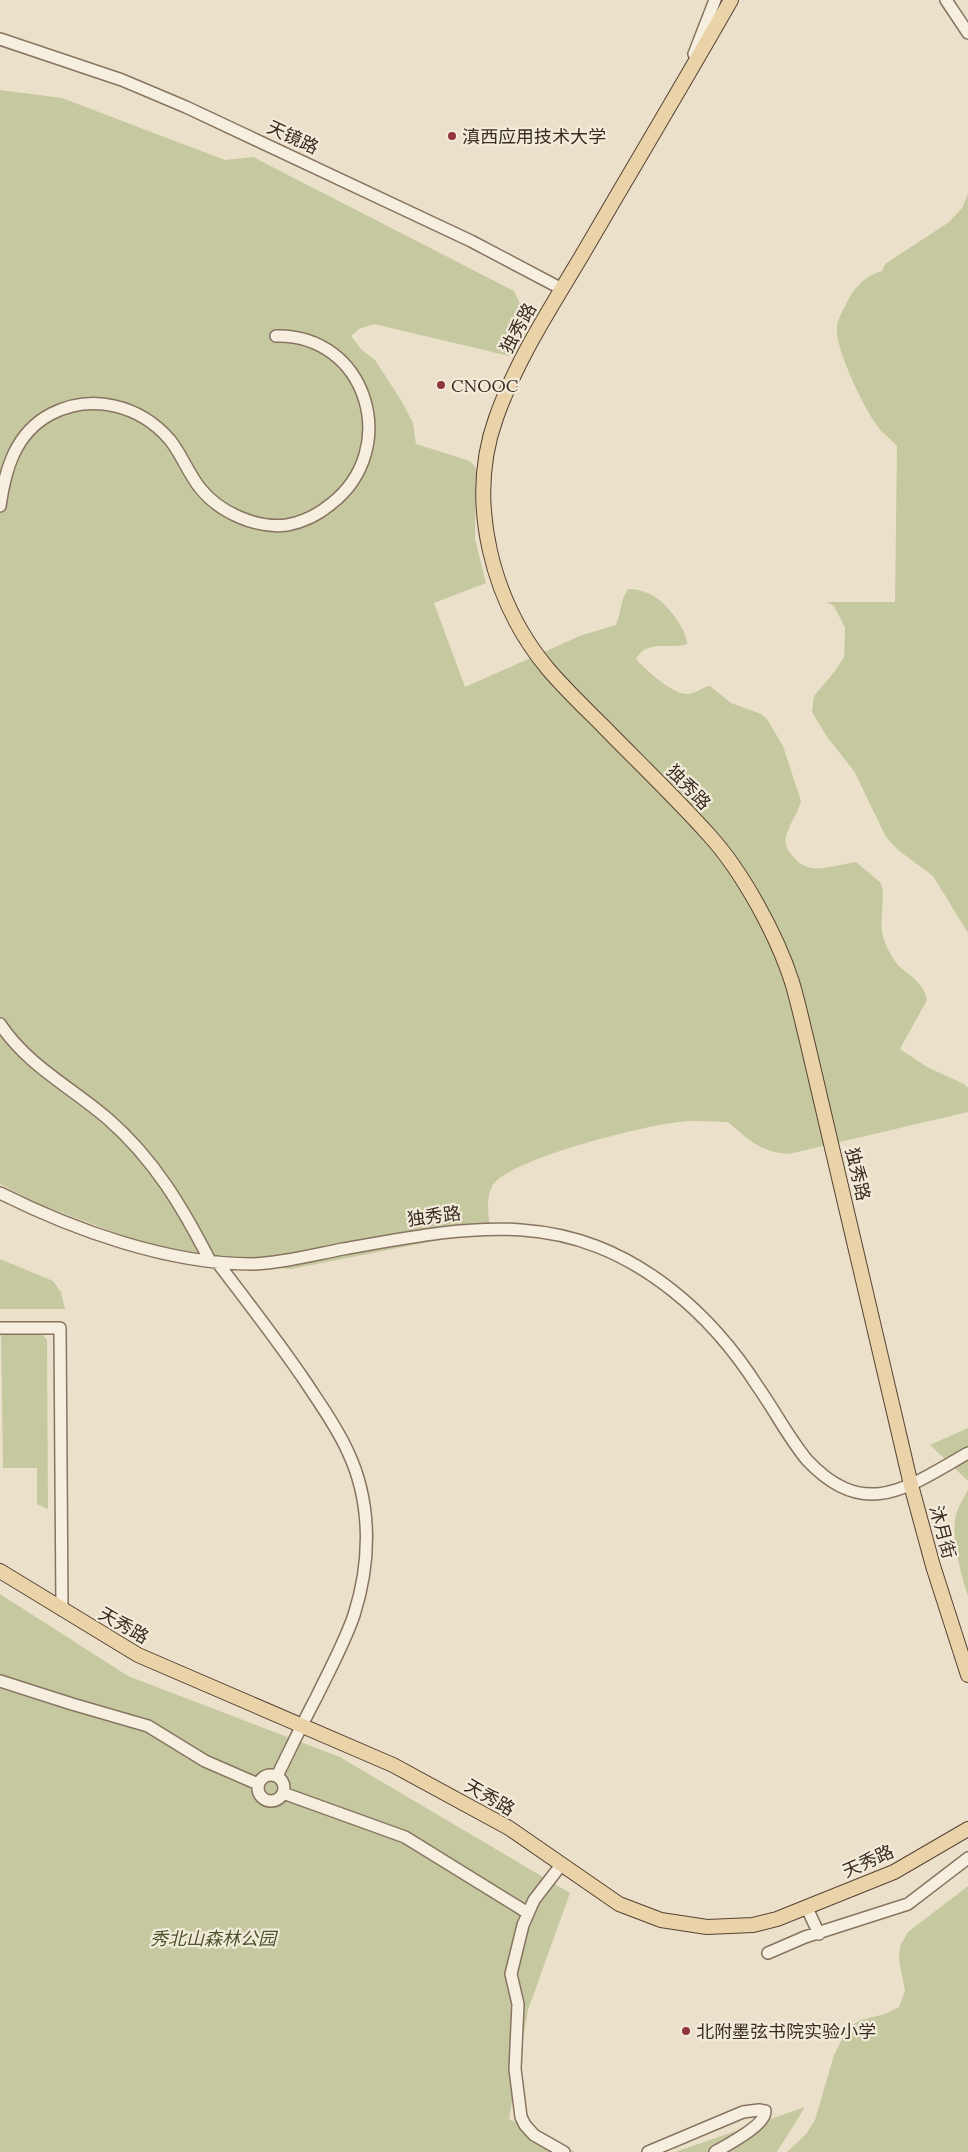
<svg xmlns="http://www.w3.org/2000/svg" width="968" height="2152" viewBox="0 0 968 2152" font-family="Lora,'Noto Sans SC',serif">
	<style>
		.green { fill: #c6c9a0 }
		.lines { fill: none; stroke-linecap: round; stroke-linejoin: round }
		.minor-casing { stroke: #877461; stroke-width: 14 }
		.major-casing { stroke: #564234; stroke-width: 16 }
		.minor { stroke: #f6eede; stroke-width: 11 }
		.major { stroke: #ead3a8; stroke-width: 14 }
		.poi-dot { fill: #90363b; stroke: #f3ebda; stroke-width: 2 }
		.labels { text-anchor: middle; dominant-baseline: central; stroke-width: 4.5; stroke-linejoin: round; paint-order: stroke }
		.poi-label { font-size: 18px; fill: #392d23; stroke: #f3ebda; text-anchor: start }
		.street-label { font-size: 18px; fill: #392d23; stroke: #f3ebda }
		.park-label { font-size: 18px; font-style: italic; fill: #4b542b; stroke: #f3ebda }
	</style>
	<rect width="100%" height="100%" fill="#ebe1cb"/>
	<!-- green -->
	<path class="green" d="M0,90L62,98L225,160L253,157L514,291L529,322L509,356L374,324L359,329L351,336L362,350L375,360L401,400L413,423L416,444L464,459L471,462L476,468L475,539L486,583L434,603L465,687L582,635L616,625C621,613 620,601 628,589C638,589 649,592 658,599C669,607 687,630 687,644C670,650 647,639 636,659C646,670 673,695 688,694C697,693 702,687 710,686L731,703L761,714L767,719L783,746L801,801C798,814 789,824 786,837C784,844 787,849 792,855C809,878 832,865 856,862L881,883C887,903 876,923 886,945C889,952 893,959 898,965C910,977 923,981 927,1000L900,1049L927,1067L964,1084L968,1088V1112L789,1154C761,1153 748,1139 728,1122C712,1122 695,1120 679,1122C646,1125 509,1159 493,1185C485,1198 489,1217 490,1230L291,1269L204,1262L127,1237L36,1203L0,1184Z
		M968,194V933L933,876L898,850L886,837L854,771L827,737L812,712L814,696L835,671L844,657L845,628L834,606L826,602H895L897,446C891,439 883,434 878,427C865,410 835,349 837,328C837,319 844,309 848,300C855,286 867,275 882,271L885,264L949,222L962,208Z
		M0,1259L53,1281L61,1292L65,1309H0Z
		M1,1334H42L47,1340L48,1509L37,1504V1468H3Z
		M968,1428V1481L930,1445Z
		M968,1490V1596C961,1574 952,1543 955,1519C957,1508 963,1499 968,1490Z
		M0,1594L128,1676L340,1757L570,1893L528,2010L509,2119L575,2152H0Z
		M968,1886V2152H787L806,2134L815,2120L834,2055L848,2027L861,2020L885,2014L899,2007L905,1991L899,1960L900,1946L908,1932Z
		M805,2107L777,2152H675Z"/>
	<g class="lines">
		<defs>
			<path id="minor" d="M946,0L968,33
				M0,39L122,80L186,107L471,241L562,289
				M694,54L715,0
				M0,506C5,470 15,433 51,414C92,393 140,405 170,440C182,455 188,473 200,488C219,512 256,529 287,525C303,522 319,514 331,504C402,449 367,334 276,336
				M0,1024C28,1066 71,1087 108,1119C154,1159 183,1208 210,1261
				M0,1193C74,1230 168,1264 252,1264C283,1263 312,1255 343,1249C467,1227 565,1205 673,1291C707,1318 735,1351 758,1387C775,1411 788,1437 807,1460C865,1522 908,1487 968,1453
				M217,1262C247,1301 277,1340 305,1381C320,1404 337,1427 348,1452C372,1503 371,1562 354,1615C344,1644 329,1671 316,1698C302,1724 290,1750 277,1776
				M0,1328H60L62,1610
				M0,1681L72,1704L148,1726L205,1761L258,1784
				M258 1788a13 13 0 1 1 26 0a13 13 0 1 1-26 0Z
				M283,1793L405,1837L528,1913
				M561,1865L534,1900L523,1925L511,1974L518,2004L515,2069L521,2117L525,2125L534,2135L564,2152
				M807,1908L819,1934
				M768,1953L805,1937L908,1904L968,1858
				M648,2152L743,2112L759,2110L765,2111C766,2125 727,2145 715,2152"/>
			<path id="major" d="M731,0C682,86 631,171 581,257C550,309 516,361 496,418C466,502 492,602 548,669C565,689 584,707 603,726C638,762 675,797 709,835C742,871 777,935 792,982C798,1002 802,1021 807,1041L911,1485L933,1566L968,1675
				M0,1571L138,1655L393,1765L509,1828L619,1904L661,1920L707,1927L753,1925L777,1919L894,1872L968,1829"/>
		</defs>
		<!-- minor casing -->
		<use href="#minor" class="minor-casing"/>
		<!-- major casing -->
		<use href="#major" class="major-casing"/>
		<!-- minor -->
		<use href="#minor" class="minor"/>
		<!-- major -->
		<use href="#major" class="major"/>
	</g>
	<!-- markers -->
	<g class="poi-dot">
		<circle cx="452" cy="136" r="5"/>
		<circle cx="441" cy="385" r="5"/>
		<circle cx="686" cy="2031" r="5"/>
	</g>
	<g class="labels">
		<!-- poi labels -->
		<g class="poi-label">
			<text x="462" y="136">滇西应用技术大学</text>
			<text x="451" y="385">CNOOC</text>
			<text x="696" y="2031">北附墨弦书院实验小学</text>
		</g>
		<!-- street labels -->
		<g class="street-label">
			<text transform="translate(293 137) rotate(25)">天镜路</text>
			<text transform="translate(518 328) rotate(-61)">独秀路</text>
			<text transform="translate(689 787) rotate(46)">独秀路</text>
			<text transform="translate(858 1174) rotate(77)">独秀路</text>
			<text transform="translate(434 1216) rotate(-7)">独秀路</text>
			<text transform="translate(943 1532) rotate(75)">沐月街</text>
			<text transform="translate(124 1625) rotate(30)">天秀路</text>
			<text transform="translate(490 1797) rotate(30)">天秀路</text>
			<text transform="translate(868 1861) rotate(-24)">天秀路</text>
		</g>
		<!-- park labels -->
		<g class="park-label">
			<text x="213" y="1938">秀北山森林公园</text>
		</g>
	</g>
</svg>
